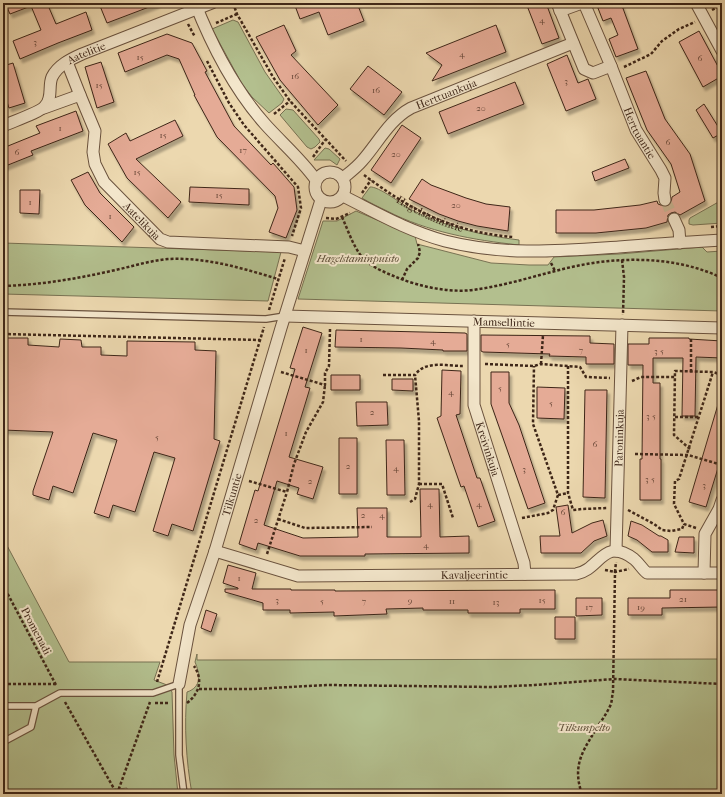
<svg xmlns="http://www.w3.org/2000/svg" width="725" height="797" viewBox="0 0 725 797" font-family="'IM FELL French Canon',serif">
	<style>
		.green { fill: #b3bf8e; stroke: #787253 }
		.building { fill: #e5ab96; stroke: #3e2618; filter: url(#shadow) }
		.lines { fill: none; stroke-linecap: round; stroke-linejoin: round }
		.minor-tunnel { stroke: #c9b491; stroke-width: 11; stroke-dasharray: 11 5.5; stroke-linecap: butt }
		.service-casing { stroke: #6a523e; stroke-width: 8 }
		.minor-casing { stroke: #6a523e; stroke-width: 13 }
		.path { stroke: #3e2618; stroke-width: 2.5; stroke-dasharray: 3 2; stroke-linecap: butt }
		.service { stroke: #f3e6cb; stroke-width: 5.5 }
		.minor { stroke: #f3e6cb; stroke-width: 11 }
		.labels { text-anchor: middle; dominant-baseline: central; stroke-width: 4; stroke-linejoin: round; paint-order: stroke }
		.number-label { font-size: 9px; fill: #684738 }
		.street-label { font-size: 11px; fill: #3e2618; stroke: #f3e6cb }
		.park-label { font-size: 11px; font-style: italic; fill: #5b4c36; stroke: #f3e6cb }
	</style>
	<defs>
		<filter id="shadow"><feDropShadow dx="2.5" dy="4" stdDeviation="1" flood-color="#0004"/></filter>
	</defs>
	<rect width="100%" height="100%" fill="#ecd8af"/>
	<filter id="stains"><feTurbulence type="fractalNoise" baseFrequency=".005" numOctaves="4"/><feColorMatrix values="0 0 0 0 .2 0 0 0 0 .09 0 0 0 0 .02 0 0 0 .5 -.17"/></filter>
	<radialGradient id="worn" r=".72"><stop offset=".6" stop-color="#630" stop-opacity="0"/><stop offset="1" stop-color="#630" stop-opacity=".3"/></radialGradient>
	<!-- green -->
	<path class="green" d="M233,20L238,22L265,72L284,99L282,103L269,113L252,97L242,84L212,29Z
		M286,109L293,110L319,139L320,142L315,147L311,149L307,147L280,115Z
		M325,148L329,149L340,159L337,165L330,160H314Z
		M370,187C378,186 402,204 410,209C445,227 480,235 519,240V245C473,240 428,232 387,211C379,207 370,203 362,198Z
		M722,200V223L693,225L689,224V220L690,218Z
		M356,211L415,236L417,244L491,263L529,265H548L554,257L619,254L702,247L707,252L722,251V311L298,299L323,221H337Z
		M3,243L281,252L268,301L3,294Z
		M3,538L69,662H160L154,680L167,685L172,692L174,755L178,794H127V788L108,790L110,794H3Z
		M197,654V660L722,659V794H192C186,760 184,726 187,692C202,687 200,674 195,662Z"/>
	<!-- building -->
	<path class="building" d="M5,3H47L56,24L86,12L92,30L58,43L20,59L13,41L41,30L31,6L10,14Z
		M108,3H157V4L107,23L100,6Z
		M294,3H357L364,21L328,35L319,12L300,19Z
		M526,3H546L559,38L542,44Z
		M596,3H621L638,49L616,57L609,39L618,35L611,18L603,21Z
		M284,25L296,51L291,55L338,105L318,125L280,80L256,37Z
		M496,25L506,52L432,81L442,65L426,53Z
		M699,31L722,74V76L703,87L679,42Z
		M167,34L192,43L207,71L205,72L234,126L271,165L273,163L294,187L297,210L286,238L269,232L278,208L275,196L217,137L194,95H195L179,59L167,55L125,72L118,53Z
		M567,55L578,83L588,79L596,99L566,111L547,64Z
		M101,62L114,102L97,108L85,67Z
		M13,63L25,103L9,108L3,89V66Z
		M368,66L402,92L384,115L350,89Z
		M646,71L665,119L690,154L705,201L680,215L675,212L671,213L668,215L667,222L646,228L596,233H556V210H594L640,205L657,201L658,204L666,207L671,203L672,197L680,192L671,164L647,130L626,78Z
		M515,82L524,104L448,134L439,112Z
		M704,104L722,133L713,138L696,110Z
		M76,111L83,131L31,151L33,155L3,167V148L40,133L36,126Z
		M175,120L183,136L136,159L181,202L168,218L127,178L108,144L126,133L130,141Z
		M402,125L421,138L391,183L371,170Z
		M625,159L629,168L595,181L592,172Z
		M88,172L100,193L134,227L122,242L85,205L71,180Z
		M422,179L431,185L466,198L486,204L510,207L508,231L477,226L458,221L439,214L409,199Z
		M190,187L249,189V205L189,202Z
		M20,190H40L39,214L20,213Z
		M303,327L322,333L305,387L310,388L289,457L323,467L313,499L297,494L299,488L277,481L264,525L303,538L358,537L357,508H387V537H421L420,489H439L440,537L469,536V553L365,554V556H300L258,543L256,550L239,544L255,490L258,491L295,369L290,368Z
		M336,330L465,333L467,334V351H443V350L401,348L335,347Z
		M481,335L590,336V343L614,344V364H586V357L549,356L550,354L483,352L481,351Z
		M4,338H28V345L59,347L60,339L81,340L82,347H101V355L127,356V341L195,342V350L216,351L214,439L220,441L193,531L172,524L168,536L153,531L175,458L154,452L135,512L113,505L109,518L94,513L117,440L93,433L73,493L53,486L49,500L33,495V491L53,432L3,430Z
		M649,338H689V339L722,341V358L696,357L695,416H682L683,358H653V383H660V459H661V500H640V459H642L643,365H628V344H649Z
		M442,370L461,371L460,414L456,415L477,478H480L495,521L478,527L464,486L461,487L437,418L441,416Z
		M491,372H509V403L519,425L545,503L528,509L491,404Z
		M331,375H360V390H331Z
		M392,379H413V391L392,390Z
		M537,387L565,388L564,419L537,418Z
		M585,390H607L605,498L583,497Z
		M719,401H722V455L706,507L689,502Z
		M356,402H387L388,425L357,426Z
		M339,438H357V494H339Z
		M386,440H404L405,495H387Z
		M568,505L572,533L592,523L603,520L607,536L594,541L581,553H541L540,536H560L556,507Z
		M631,521L642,525L659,536H661L668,540V552H652L637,540L628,536Z
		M679,537H694V553L675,552Z
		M228,565L256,573L252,589H291V590H335V591L555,590V609H520V613H468V610H423V608L386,609L387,614L334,616V612L290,613V610H263V603L225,592V589H238V588L223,583Z
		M670,590H722V607L662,608V615H628V598H670Z
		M576,598H602V615L576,616Z
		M206,610L217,614L211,632L201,628Z
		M555,617H575V639H555Z"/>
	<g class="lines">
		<!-- minor-tunnel -->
		<path class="minor-tunnel" d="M665,200L674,219"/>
		<defs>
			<path id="service" d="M3,312L266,319L285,316
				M3,706H36L60,693H153L179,684V755L184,794
				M3,742L31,727L36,706"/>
			<g id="minor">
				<path d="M195,3C212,46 234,89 265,124C282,143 301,159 316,180"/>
				<path d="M557,3L584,69L593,73L611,66L584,3"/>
				<path d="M696,3L722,51"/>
				<path d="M560,11L582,3"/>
				<path d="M67,62L80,95"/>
				<path id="s2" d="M611,66L636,130L661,170L665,178L664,193L665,200"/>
				<path id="s3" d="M44,108L80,95L95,131L93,152L95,164L104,182L160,239L168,242L289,247L305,251"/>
				<path id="s4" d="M3,126C11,122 41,112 45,106C53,98 48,86 52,77C58,65 71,59 82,54L212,3"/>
				<circle cx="330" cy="187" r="15"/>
				<path id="s5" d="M343,178C349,173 356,168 362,161C378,143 389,120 411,108L573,43"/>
				<path d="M343,196C377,213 408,231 445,241C505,256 559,251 619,247C654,244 688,242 722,240"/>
				<path d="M674,219L679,230L680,243"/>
				<path id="s6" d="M285,316L722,328"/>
				<path id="s7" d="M474,321V405L524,563L525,574"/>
				<path id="s8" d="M215,551L298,576L576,574C600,570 603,536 634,559C639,563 642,569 647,573H722"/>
				<path id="s9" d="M616,551L622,325"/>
				<path d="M704,573L705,534L719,509L722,500"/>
				<path id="s10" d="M179,684L190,625L215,551L281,328L321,200"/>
			</g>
		</defs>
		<!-- service casing -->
		<use href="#service" class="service-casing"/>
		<!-- minor casing -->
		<use href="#minor" class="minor-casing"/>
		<!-- path -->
		<g class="path">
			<path d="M233,3L237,14L273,77L290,101L346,161"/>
			<path d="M712,10L722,5"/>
			<path d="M216,23L237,14"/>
			<path d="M188,24L195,37"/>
			<path d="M207,61L229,103L244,125L298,187L301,208L292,236"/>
			<path d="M624,67L651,54L662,41L679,29L695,22"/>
			<path d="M274,114L290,101"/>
			<path d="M313,157L325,140"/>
			<path id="s1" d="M364,175C383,189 403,203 424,213C452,227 484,235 514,237"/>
			<path d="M362,193L371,180"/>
			<path d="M342,217C348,230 353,246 362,257C371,267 384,272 396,277C420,287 453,294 479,289C520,283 559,267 600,262C641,257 685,260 722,278"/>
			<path d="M326,218L336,219L350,213"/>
			<path d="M711,227L722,226"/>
			<path d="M622,260L624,277L623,315"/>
			<path d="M551,263L555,271"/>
			<path d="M402,280L407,269L418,258L420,252L418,244"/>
			<path d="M3,286C40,285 75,279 111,271C130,267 148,261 168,259C205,257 242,268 278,279"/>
			<path d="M269,310L285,258"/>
			<path d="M3,334L260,340"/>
			<path d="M485,364L534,366L541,364L580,367L586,377L610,378"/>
			<path d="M541,364L543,335"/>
			<path d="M568,366V493L573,510L582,509L607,508"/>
			<path d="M281,372L325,385V373L329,366L330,329"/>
			<path d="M691,372V338"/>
			<path d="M383,375H415C425,360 447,366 463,366"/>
			<path d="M632,381L641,377H675"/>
			<path d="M675,417H699"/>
			<path d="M690,449L674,435L675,371L713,372L722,375"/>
			<path d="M635,454L688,455L722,465"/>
			<path d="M249,481L287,492L294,464L306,432L323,402L325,385"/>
			<path d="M419,484H442L453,518"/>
			<path d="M558,495L568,493"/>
			<path d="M410,502L415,499L419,484V421L415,375"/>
			<path d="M628,510L654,524L662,530L671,531L682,529L684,524"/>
			<path d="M522,518L548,513L553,510L558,495L533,424L534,366"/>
			<path d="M278,519L305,528L372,527"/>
			<path d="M696,528L684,524L674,504L675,481L679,479L713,372"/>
			<path d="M267,554L287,492"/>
			<path d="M605,570L615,572L616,562"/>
			<path d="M3,585L56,685"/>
			<path d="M157,682L264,327"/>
			<path d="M3,684H56"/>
			<path d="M199,689H253L327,685L492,687L535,685L614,679L722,684"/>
			<path d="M65,702L117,794"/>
			<path d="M155,703H170"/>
			<path d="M187,703C200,693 203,679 194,666"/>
			<path d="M117,794L150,702"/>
			<path d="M582,794C571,763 585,748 600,723C604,717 608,711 611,704C612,700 612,696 613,692L615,572L629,569"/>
		</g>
		<!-- service -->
		<use href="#service" class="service"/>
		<!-- minor -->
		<use href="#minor" class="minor"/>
	</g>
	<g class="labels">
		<!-- number labels -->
		<g class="number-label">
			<text x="542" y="20">4</text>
			<text x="35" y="42">3</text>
			<text x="462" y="54">4</text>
			<text x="140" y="57">15</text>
			<text x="700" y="58">6</text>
			<text x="295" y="76">16</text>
			<text x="566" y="81">3</text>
			<text x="99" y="85">15</text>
			<text x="376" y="90">16</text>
			<text x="481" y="108">20</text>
			<text x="60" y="128">1</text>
			<text x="163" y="135">15</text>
			<text x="668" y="142">6</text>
			<text x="243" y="150">17</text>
			<text x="17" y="152">6</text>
			<text x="396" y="154">20</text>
			<text x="137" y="172">15</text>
			<text x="219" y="195">15</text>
			<text x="30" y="202">1</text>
			<text x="456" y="205">20</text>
			<text x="110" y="216">1</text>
			<text x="361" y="339">1</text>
			<text x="433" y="341">4</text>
			<text x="508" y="344">5</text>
			<text x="306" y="350">1</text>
			<text x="581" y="350">7</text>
			<text x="659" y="351">3-5</text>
			<text x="500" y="388">5</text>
			<text x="451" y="392">4</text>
			<text x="551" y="403">5</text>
			<text x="372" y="412">2</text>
			<text x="651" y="416">3-5</text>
			<text x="286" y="433">1</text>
			<text x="157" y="437">5</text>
			<text x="595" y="444">6</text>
			<text x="348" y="466">2</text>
			<text x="396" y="468">4</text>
			<text x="524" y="469">3</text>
			<text x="650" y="479">3-5</text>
			<text x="310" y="481">2</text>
			<text x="704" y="485">3</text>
			<text x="430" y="504">4</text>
			<text x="479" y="504">4</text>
			<text x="563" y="512">6</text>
			<text x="363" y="515">2</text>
			<text x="382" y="515">4</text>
			<text x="256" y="520">2</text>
			<text x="426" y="545">4</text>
			<text x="239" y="578">1</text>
			<text x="683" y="599">21</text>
			<text x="277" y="600">3</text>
			<text x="410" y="600">9</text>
			<text x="542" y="600">15</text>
			<text x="322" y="601">5</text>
			<text x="364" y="601">7</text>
			<text x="452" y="601">11</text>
			<text x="496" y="602">13</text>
			<text x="589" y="607">17</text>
			<text x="641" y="607">19</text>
		</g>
		<!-- street labels -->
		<g class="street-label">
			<text stroke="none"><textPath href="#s4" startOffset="120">Aatelitie</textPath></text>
			<text stroke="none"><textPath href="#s5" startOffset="136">Herttuankuja</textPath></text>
			<text stroke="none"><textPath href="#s2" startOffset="73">Herttuantie</textPath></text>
			<text stroke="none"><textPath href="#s1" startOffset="77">Hagelstamintie</textPath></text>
			<text stroke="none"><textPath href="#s3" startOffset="185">Aatelikuja</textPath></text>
			<text stroke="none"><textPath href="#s6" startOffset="219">Mamsellintie</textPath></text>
			<text stroke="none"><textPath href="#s9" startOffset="113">Paroninkuja</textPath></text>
			<text stroke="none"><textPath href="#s7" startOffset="130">Kreivinkuja</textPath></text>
			<text stroke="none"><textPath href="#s10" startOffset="197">Tilkuntie</textPath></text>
			<text stroke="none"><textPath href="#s8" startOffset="263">Kavaljeerintie</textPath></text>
			<text transform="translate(36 631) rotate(62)">Promenadi</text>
		</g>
		<!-- park labels -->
		<g class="park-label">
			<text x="358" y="258">Hagelstaminpuisto</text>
			<text x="584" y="727">Tilkunpelto</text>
		</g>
	</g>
	<!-- margin -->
	<rect width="725" height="797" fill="none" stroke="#ecd8af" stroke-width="16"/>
	<rect x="4" y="4" width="717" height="789" fill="none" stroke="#3e2618" stroke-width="2"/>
	<rect x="8" y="8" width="709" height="781" fill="none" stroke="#3e2618"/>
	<rect width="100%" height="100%" filter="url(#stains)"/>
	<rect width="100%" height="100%" fill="url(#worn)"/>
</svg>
